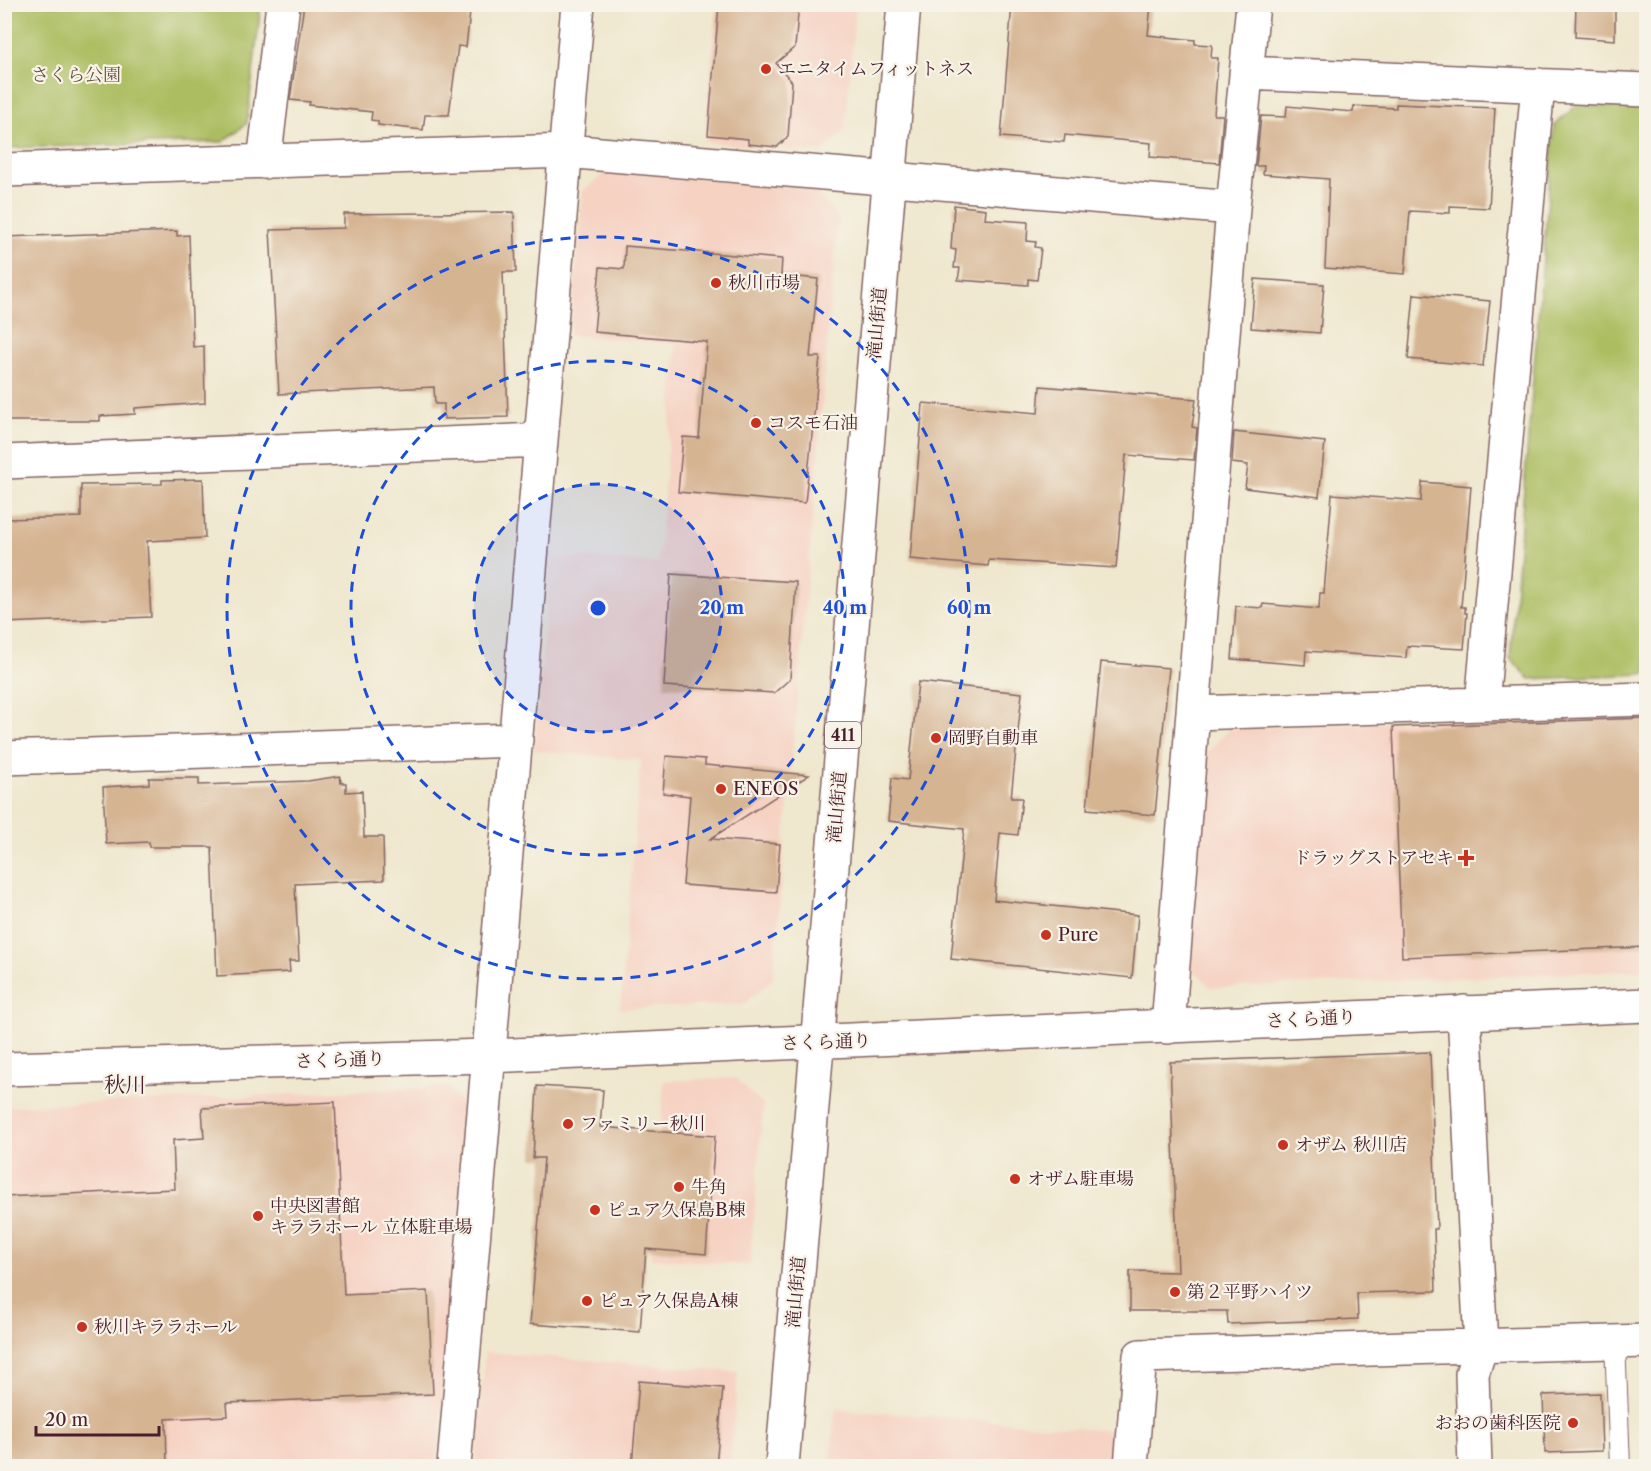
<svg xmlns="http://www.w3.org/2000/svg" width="1651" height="1471" viewBox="0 0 1651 1471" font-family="'Libre Caslon Text','Noto Serif JP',serif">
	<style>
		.built { fill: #f6d2c3 }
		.green { fill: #abbd61; stroke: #7a6e46; stroke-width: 1.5 }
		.building { fill: #d5b492 }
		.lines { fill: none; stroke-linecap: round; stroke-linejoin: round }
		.service-casing { stroke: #846564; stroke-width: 22 }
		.minor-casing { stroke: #846564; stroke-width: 36 }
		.tertiary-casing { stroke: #846564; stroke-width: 36 }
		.trunk-casing { stroke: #846564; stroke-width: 36 }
		.service { stroke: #fff; stroke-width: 20 }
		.minor { stroke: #fff; stroke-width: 33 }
		.tertiary { stroke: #fff; stroke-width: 33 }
		.trunk { stroke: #fff; stroke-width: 33 }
		.ring { fill: none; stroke: #1d4ed8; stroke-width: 3; stroke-dasharray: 10 8 }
		.poi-dot { fill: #c8321e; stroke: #f7f3e8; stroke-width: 2 }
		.labels { text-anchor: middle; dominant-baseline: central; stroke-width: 4.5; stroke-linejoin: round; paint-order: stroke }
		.shield { fill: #f7f3e8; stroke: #7e5f64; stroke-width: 1.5 }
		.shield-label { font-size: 16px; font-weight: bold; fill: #4a1f2b }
		.poi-label { font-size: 18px; fill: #4a1f2b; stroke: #f7f3e8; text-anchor: start }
		.park-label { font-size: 18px; fill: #674e3b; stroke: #f7f3e8 }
		.street-label { font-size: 18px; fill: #4a1f2b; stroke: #f7f3e8 }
		.quarter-label { font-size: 21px; fill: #4a1f2b; stroke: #f7f3e8 }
		.centre { fill: #1d4ed8; stroke: #f7f3e8; stroke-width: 3 }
		.ring-label { font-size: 18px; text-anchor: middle; font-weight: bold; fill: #1d4ed8; stroke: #f7f3e8; stroke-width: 4.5; stroke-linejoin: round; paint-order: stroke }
	</style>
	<rect width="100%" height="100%" fill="#f7f3e8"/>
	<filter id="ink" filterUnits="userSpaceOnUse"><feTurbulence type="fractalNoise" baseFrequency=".0167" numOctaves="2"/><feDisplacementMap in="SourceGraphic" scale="12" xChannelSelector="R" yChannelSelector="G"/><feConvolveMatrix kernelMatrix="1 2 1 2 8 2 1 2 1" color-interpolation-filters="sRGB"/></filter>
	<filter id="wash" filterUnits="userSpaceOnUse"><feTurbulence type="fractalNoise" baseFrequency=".008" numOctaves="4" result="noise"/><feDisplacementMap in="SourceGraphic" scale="24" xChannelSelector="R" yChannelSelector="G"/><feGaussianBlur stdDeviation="1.35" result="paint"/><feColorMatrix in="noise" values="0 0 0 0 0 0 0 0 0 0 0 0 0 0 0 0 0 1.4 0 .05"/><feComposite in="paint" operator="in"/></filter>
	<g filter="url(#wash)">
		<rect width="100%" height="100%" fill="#efe7ce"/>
		<!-- built -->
		<path class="built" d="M716,5H856L845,130L823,152L705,142Z
			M608,170L814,189L838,218L773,979L744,1004L620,1009L641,760L534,750L551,555L658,563L677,344L570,335L583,191Z
			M1646,713V970L1211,988L1190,966L1207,752L1230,729Z
			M735,1078L763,1105L750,1265L650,1258L664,1081Z
			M448,1087L468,1111L437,1466H5L4,1107Z
			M485,1352L738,1372L730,1466H475Z
			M835,1409L1114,1431L1111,1466H830Z"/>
		<!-- green -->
		<path class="green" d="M4,5H261L247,123L223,142L5,148Z
			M1577,105L1646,108V674L1530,679L1510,658L1554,126Z"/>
		<g id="blocks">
			<!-- building -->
			<path class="building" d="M304,4H471L466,47L458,46L449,115H425L423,130L378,125V121L371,120L372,112L309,105L310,102L290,100Z
				M719,4H799L795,47L776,63L792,82L788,137L777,147L748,144V139L708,135Z
				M1012,4H1151L1148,35L1195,40V44L1212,45L1211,58H1218L1214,115H1223L1219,163L1150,157L1151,143L1065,135L1064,142L1001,137Z
				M1576,4H1615V40L1575,37Z
				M1396,104L1495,108L1489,208L1450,206V213L1410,211L1405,274L1325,268L1329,179L1263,174L1264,166H1256L1261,116L1286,117L1287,106L1353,112L1354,106L1396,108Z
				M954,205L986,209L985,219L1028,222L1027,241L1036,242L1035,247L1041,248L1037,280L1028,279V285L958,280L960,268H954L956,250L951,249Z
				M514,212L516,272H503L508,417L444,419V404H435L434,387L279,394L270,230L344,228V214Z
				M177,231V236L189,235L193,347L204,346L205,403L135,408V414L100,416V421H4V237Z
				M625,246L782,259L781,275L818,279L810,357H820L805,503L678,492L683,437L699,438L707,342L594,332L600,267L624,269Z
				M1255,279L1324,284L1320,333L1251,328Z
				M1414,294L1490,301L1483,366L1408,359Z
				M1040,386L1196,399L1192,427L1197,428L1194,460L1126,455L1116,568L989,560L988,566L910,559L923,403L1038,413Z
				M1234,432L1325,442L1319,497L1245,488L1248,465L1232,463Z
				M203,479L205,538L147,541L151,617L4,623V519L81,517V485L162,484V480Z
				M1422,482L1471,486L1461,607H1465V613H1467L1464,649L1407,646L1406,658L1306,651L1305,665L1232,659L1236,606L1262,608L1263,604L1319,609L1320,593H1324L1332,494L1421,501Z
				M671,574L796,582L790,679L774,693L664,686Z
				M1101,662L1169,668L1155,815L1087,809Z
				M918,682L1022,693L1011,798H1022L1018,835L1000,833L994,900L1138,915L1132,978L951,959L964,829L888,821L892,778L908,780Z
				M1647,718V947L1402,957L1393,727Z
				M666,756L705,759V765L809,775L710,839L780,844L776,892L683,885L690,796L663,793Z
				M340,776L341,783H346V792L362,791L364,837H383L384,880L295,884L299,961H289L290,972L217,976L212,847H149V842L106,844L103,787L149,784V778H199V785L308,781Z
				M1430,1052L1437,1229H1434L1436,1291L1357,1293L1358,1319L1228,1324L1227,1311H1130V1271L1178,1272L1170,1062Z
				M537,1086L603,1090L600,1127L715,1136L706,1254L646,1249L640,1332L530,1324L544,1158H533Z
				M335,1102L344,1295L428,1291L433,1394L227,1403L228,1416L166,1419L167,1467H4V1197L175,1189L173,1140L204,1138L202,1108Z
				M639,1381L723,1388L716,1467H632Z
				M1600,1393L1602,1451L1545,1453L1543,1395Z"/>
		</g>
	</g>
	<g filter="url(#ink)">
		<use href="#blocks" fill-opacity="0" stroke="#846564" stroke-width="1.5"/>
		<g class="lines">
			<defs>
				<path id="service" d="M1615,1342L1620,1466"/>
				<path id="minor" d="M1246,73L1646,90
					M264,162L283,4
					M4,170L565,151L1233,208
					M4,462L541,440
					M1482,704L1538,85
					M1193,713L1646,699
					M4,758L516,740
					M1464,1012L1481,1346L1472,1374L1475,1466
					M1168,1027L1233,208L1253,4
					M454,1466L578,4
					M1131,1466L1140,1356L1646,1341"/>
				<path id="tertiary" d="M4,1069L489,1056L1646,1005"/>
				<path id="trunk" d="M782,1466L904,4"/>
			</defs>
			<!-- service casing -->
			<use href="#service" class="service-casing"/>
			<!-- minor casing -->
			<use href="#minor" class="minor-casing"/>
			<!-- tertiary casing -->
			<use href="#tertiary" class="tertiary-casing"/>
			<!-- trunk casing -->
			<use href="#trunk" class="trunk-casing"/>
			<!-- service -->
			<use href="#service" class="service"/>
			<!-- minor -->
			<use href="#minor" class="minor"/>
			<!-- tertiary -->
			<use href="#tertiary" class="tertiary"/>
			<!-- trunk -->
			<use href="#trunk" class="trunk"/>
		</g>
	</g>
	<!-- distance rings -->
	<circle cx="598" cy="608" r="124" fill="#1d4ed8" fill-opacity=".12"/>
	<g class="ring">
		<circle cx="598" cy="608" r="124"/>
		<circle cx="598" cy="608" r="247"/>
		<circle cx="598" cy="608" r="371"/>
	</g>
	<!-- markers -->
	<g class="poi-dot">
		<circle cx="766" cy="69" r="6"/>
		<circle cx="716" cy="283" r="6"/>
		<circle cx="756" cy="423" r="6"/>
		<circle cx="936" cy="738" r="6"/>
		<circle cx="721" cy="789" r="6"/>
		<path d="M1463 849h6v6h6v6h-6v6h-6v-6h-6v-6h6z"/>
		<circle cx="1046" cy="935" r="6"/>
		<circle cx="568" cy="1124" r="6"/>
		<circle cx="1283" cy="1145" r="6"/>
		<circle cx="1015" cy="1179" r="6"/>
		<circle cx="679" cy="1187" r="6"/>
		<circle cx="595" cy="1210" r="6"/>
		<circle cx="258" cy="1216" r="6"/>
		<circle cx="1175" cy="1292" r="6"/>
		<circle cx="587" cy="1301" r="6"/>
		<circle cx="82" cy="1327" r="6"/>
		<circle cx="1573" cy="1423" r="6"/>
	</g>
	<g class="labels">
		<!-- shield labels -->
		<rect class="shield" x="825" y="722" width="36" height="26" rx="4.5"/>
		<g class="shield-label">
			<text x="843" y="735">411</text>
		</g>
		<!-- poi labels -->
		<g class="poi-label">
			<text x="778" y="69">エニタイムフィットネス</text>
			<text x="728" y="283">秋川市場</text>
			<text x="768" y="423">コスモ石油</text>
			<text x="948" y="738">岡野自動車</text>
			<text x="733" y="789">ENEOS</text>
			<text x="1454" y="858" text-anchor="end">ドラッグストアセキ</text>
			<text x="1058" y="935">Pure</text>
			<text x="580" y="1124">ファミリー秋川</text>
			<text x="1295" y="1145">オザム 秋川店</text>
			<text x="1027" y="1179">オザム駐車場</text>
			<text x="691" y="1187">牛角</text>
			<text x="270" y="1206">中央図書館<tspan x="270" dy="21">キララホール 立体駐車場</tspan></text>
			<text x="607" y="1210">ピュア久保島B棟</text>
			<text x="1187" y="1292">第２平野ハイツ</text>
			<text x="599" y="1301">ピュア久保島A棟</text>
			<text x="94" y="1327">秋川キララホール</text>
			<text x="1561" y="1423" text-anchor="end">おおの歯科医院</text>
		</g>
		<!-- park labels -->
		<g class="park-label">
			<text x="76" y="75">さくら公園</text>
		</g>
		<!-- street labels -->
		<g class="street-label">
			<text transform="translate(877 323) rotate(-85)">滝山街道</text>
			<text transform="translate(837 807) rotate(-85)">滝山街道</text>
			<text transform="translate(1311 1019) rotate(-3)">さくら通り</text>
			<text transform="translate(826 1042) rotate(-2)">さくら通り</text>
			<text transform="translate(340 1060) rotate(-2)">さくら通り</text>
			<text transform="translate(796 1292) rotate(-85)">滝山街道</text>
		</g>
		<!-- quarter labels -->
		<g class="quarter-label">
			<text x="125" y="1084">秋川</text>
		</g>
	</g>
	<circle cx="598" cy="608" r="9" class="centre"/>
	<g class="ring-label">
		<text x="722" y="614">20 m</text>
		<text x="845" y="614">40 m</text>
		<text x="969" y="614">60 m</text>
	</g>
	<!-- margin -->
	<rect width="1651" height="1471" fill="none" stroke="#f7f3e8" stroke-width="24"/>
	<!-- scale -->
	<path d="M36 1426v9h123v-9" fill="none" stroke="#4a1f2b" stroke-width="3"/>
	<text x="45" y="1426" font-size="18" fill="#4a1f2b" stroke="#f7f3e8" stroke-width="4.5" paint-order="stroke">20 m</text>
</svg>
